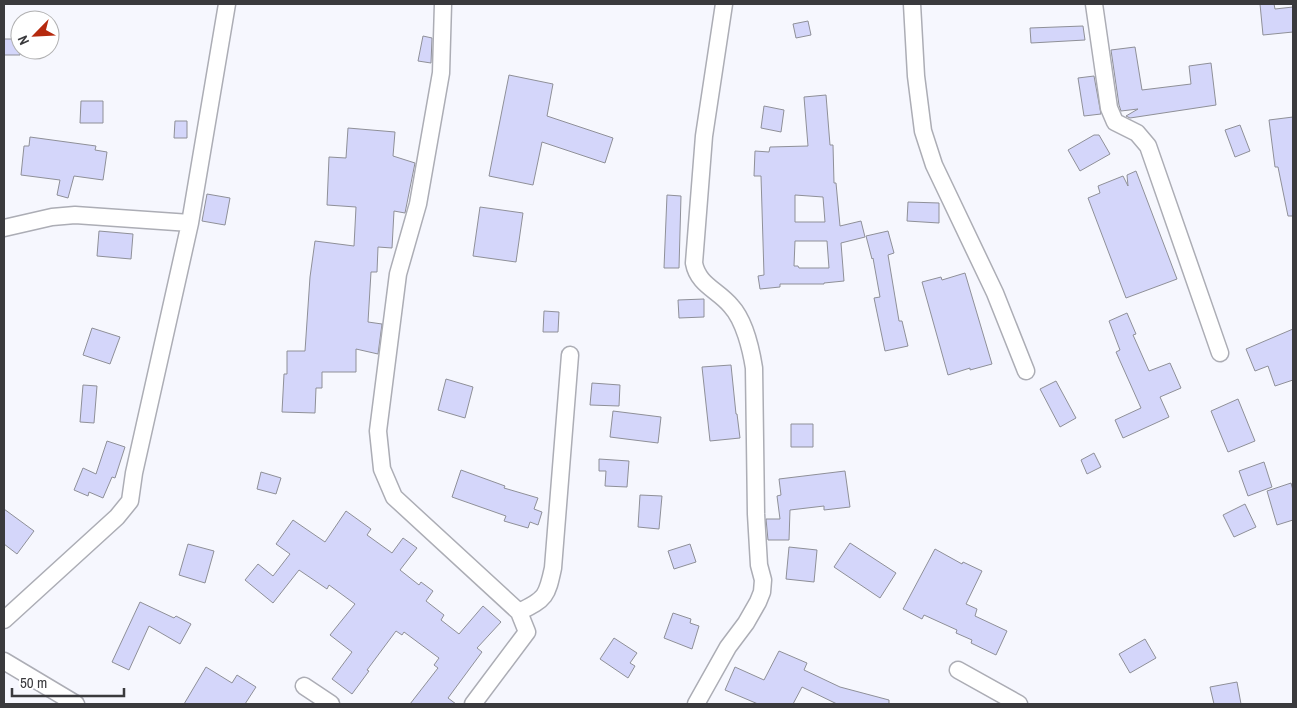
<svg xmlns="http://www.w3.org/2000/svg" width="1297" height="708" viewBox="0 0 1297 708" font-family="'Archivo Narrow',sans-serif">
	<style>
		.building { fill: #d4d6fa; stroke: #8f9098; fill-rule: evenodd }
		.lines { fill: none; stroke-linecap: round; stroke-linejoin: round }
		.minor-casing { stroke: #acadb5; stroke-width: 19 }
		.minor { stroke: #fff; stroke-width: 16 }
	</style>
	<rect width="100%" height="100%" fill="#f6f7fe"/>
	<!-- building -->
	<path class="building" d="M1260,4H1274L1275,9L1293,7V32L1263,35Z
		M808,21L811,35L796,38L793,24Z
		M1083,26L1085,40L1031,43L1030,28Z
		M423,36L432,38L431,63L418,61Z
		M4,39H20V55H4Z
		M1135,47L1142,90L1191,84L1189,66L1211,63L1216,105L1130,118L1126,116L1138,109L1121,111L1119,105L1111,50Z
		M509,75L553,84L547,116L613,138L605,163L542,142L533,185L489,176Z
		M1094,76L1101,114L1084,116L1078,78Z
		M826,95L830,145H833L834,183H836L840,226L861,221L865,237L841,243L844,281L824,283V284H780V287L760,289L758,276L764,275L761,176H754L755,151L769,152L770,147L808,146L804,97ZM795,195L823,197L825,222H795ZM795,241H827L829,268H799L798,266H794Z
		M81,101H103V123H80Z
		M764,106L784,110L781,132L761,128Z
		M1293,117V216H1288L1278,167H1275L1269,120Z
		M175,121H187V138H174Z
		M1240,125L1250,151L1235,157L1225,130Z
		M348,128L395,132L393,156L415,163L405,213L394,211L392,248L378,247L377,272H371L368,322L382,324L378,354L356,349V372H322V388H316L315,413L282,412L284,374H287V351H305L310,277L315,241L354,246L356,207L327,205L329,157L346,158Z
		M1094,135H1099L1110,154L1080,171L1068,150Z
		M30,137L96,146L95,150L107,152L103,180L74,176L68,198L57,195L60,180L21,175L24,146H29Z
		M1136,171L1177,279L1126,298L1088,198L1100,193L1098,186L1123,176L1128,186L1127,175Z
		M207,194L230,198L225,225L202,221Z
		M667,195L681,196L679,268H664Z
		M908,202L939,203V223L907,221Z
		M480,207L523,213L516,262L473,256Z
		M99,231L133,234L131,259L97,256Z
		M888,231L894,253L888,255L899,321H902L908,346L885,351L874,298L880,297L873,258L872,259L866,236Z
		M965,273L992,364L970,370V368L948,375L922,282L941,277L942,280Z
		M704,299V317L679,318L678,300Z
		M544,311L559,312L558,332H543Z
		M1127,313L1136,334L1133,335L1149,371L1170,363L1181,388L1160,397L1169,417L1123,438L1115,420L1141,408L1116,352L1120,350L1109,321Z
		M92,328L120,337L110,364L83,355Z
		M1293,329V380L1275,386L1268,366L1255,371L1246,349Z
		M731,365L736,414H737L740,438L710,441L702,367Z
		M446,379L473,387L465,418L438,410Z
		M1056,381L1076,418L1060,427L1040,389Z
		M592,383L620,385L619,406L590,405Z
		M83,385L97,386L94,423L80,422Z
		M1238,399L1255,441L1228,452L1211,411Z
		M613,411L661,417L658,443L610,437Z
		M791,424H813V447H791Z
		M107,441L125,447L115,478L112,477L103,498L89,492L88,496L74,490L83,468L96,474Z
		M1094,453L1101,467L1087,474L1081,460Z
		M599,459L629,461L627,487L605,486L606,471H599Z
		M1264,462L1272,487L1248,496L1239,471Z
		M461,470L505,486L504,488L538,498L534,509L542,512L538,525L530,522L528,528L504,521L506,516L452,497Z
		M845,471L850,507L824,510V506L790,510L789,540H768L766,519H780L777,496L781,495L779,479Z
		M261,472L281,478L276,494L257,489Z
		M1291,483L1293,490V520L1277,525L1267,491Z
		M640,495L662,496L659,529L638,527Z
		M1245,504L1256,527L1234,537L1223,515Z
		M4,509L34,531L17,554L4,544Z
		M346,511L371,529L367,535L392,553L403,538L417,548L400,570L419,585L421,582L433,591L426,601L444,615L441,620L459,634L483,606L501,622L477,648L482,652L448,698L456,704H410L438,668L434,665L439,658L404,632L402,635L396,631L367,670L369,671L352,694L332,679L352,652L330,635L355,604L329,585L327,589L299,570L273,603L245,580L258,564L273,576L290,554L276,544L293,520L325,542Z
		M850,543L896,573L880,598L834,567Z
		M188,544L214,551L205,583L179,575Z
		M690,544L696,562L674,569L668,551Z
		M789,547L817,550L814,582L786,579Z
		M935,549L962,564L963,562L982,571L966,604L977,609L975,616L1007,631L996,655L971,643L972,640L956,633L957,630L924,615L922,619L903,609Z
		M140,602L174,618L176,616L191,624L180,644L149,626L129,670L112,662Z
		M673,613L691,619L690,623L699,626L692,649L664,638Z
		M614,638L637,653L630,663L635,666L628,678L600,659Z
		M1145,639L1156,658L1130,673L1119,654Z
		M779,651L807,663L804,670L840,687L889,700V704H837L802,687L793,704H758L725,690L735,667L764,680Z
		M206,667L232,683L237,675L256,687L245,704H184Z
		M1237,682L1241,704H1214L1210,687Z"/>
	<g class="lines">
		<defs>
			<path id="minor" d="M443,4L441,73L418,204L398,274L378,431L382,469L394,497L519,612L527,632L473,704
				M912,4L916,76L923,131L934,165L995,293L1026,371
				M1094,4L1109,108L1115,122L1137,133L1148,146L1220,353
				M4,228L52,217L75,215L190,223
				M519,612C546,599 547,596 553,568L570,355
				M4,620L117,517L130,501L134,473L190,223L227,4
				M4,661L76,704
				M958,670L1019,704
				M304,686L331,704
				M696,704L728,647L746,623L758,602L762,592L763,580L759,565L756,514L754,368C751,349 744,320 731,306C718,290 698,285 694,263L704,136L724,4"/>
		</defs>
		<!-- minor casing -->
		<use href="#minor" class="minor-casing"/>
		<!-- minor -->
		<use href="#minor" class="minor"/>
	</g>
	<!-- border -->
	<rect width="1297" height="708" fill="none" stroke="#3a3a3d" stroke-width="10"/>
	<!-- north arrow -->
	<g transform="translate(35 35) rotate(246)"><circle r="24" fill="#ffffff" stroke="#b0b0b1"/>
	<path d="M0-4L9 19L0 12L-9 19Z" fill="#b5290e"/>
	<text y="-8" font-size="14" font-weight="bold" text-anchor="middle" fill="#3a3a3d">N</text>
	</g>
	<!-- scale -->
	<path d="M12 688v8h112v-8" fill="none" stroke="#3a3a3d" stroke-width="2.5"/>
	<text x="20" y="688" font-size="15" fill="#3a3a3d" stroke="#ffffff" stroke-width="4" paint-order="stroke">50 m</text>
</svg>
